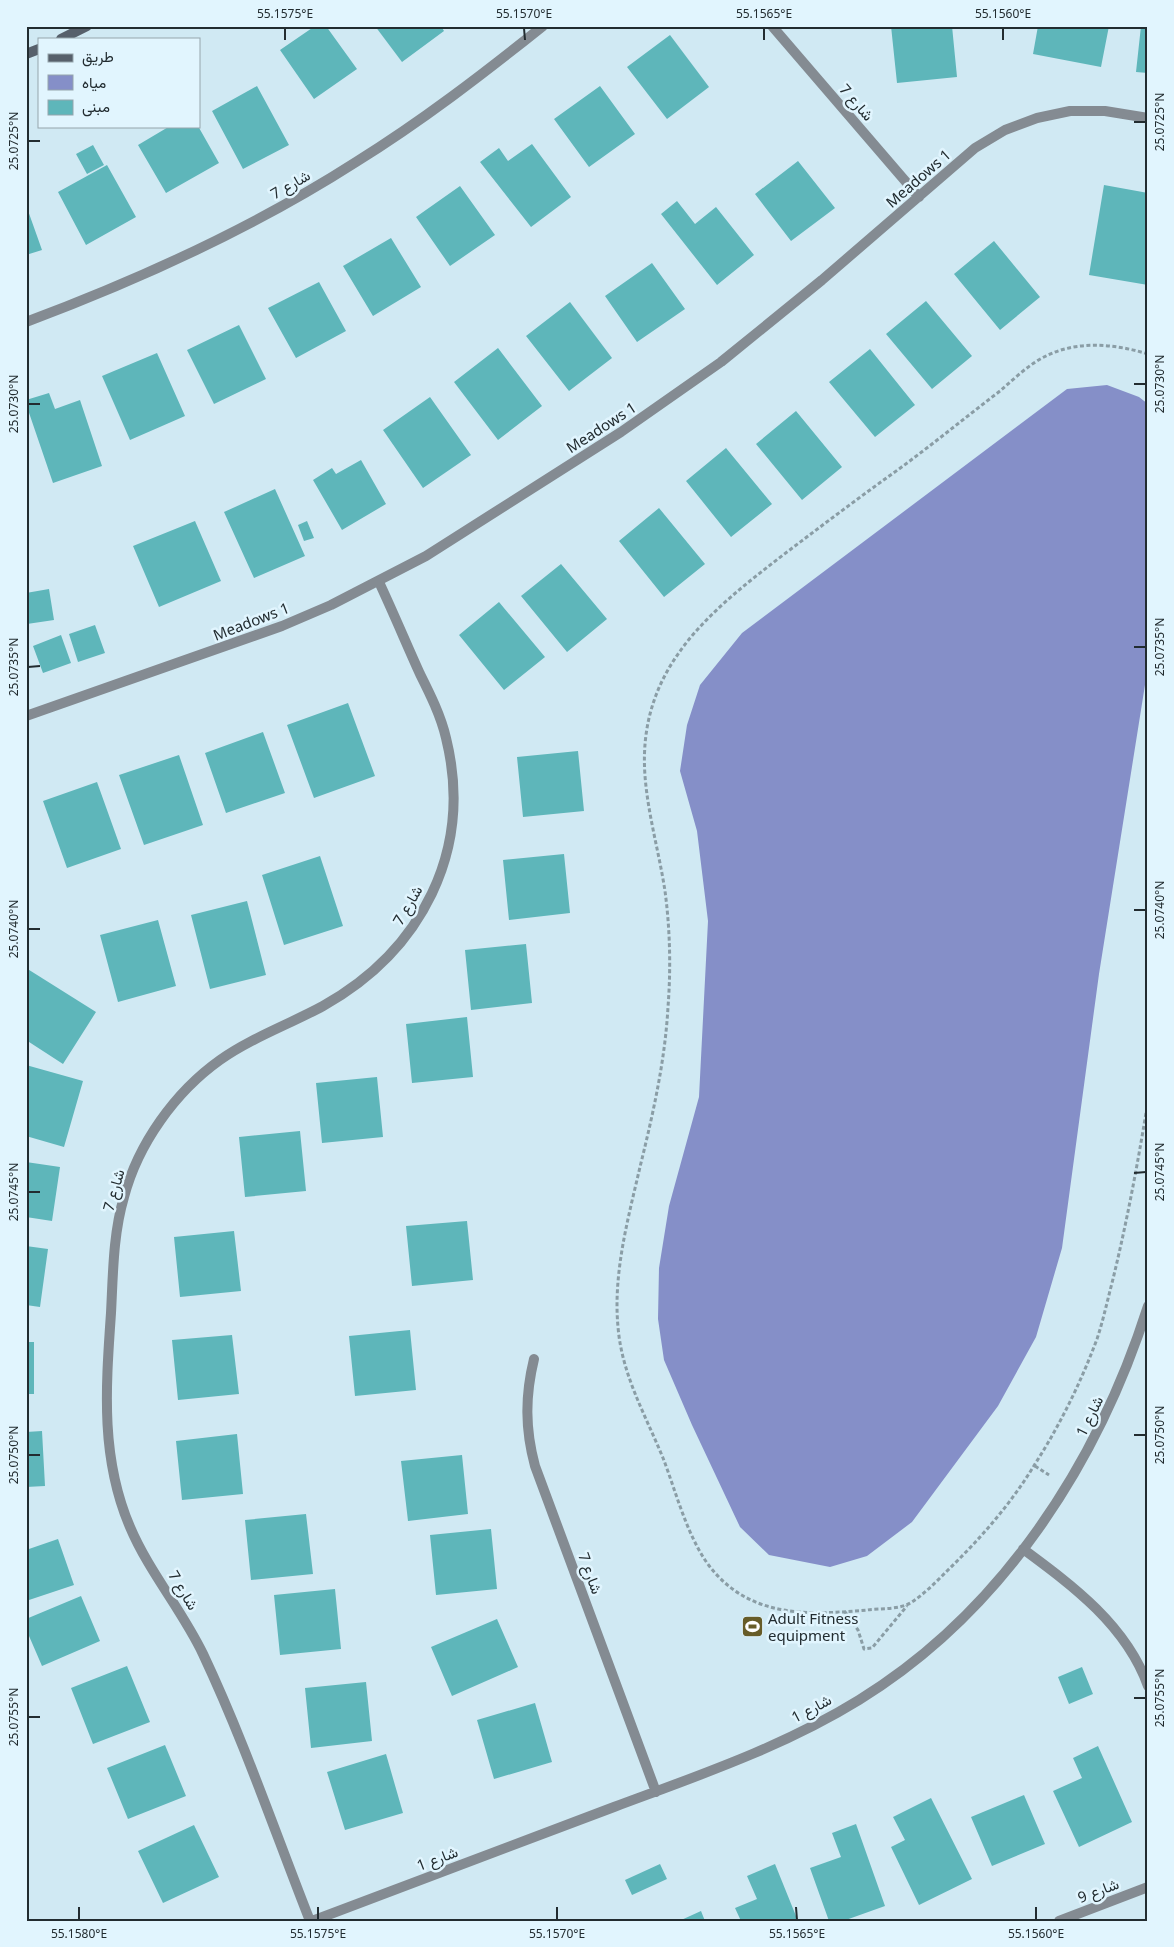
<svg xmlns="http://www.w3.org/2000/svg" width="1174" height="1947" viewBox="0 0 1174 1947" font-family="'Noto Sans',Vazirmatn,sans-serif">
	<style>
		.water { fill: #858fc8 }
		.building { fill: #5eb6ba }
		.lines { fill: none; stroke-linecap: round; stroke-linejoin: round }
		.path { stroke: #8a9da5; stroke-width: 3; stroke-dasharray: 4 2.5; stroke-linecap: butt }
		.street { stroke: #848b92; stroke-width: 10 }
		.secondary { stroke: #57606b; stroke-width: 10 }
		.ticks { fill: none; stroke: #222c30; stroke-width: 2 }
		.labels { text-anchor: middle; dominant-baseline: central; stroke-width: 5; stroke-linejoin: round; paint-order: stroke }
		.street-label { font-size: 15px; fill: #222c30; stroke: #e1f5fe }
		.poi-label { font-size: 15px; fill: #222c30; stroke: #e1f5fe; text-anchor: start }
		.neatline { fill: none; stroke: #222c30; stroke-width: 2 }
		.ticks-label { font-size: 12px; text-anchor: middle; fill: #222c30 }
	</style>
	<rect width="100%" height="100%" fill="#d0e9f3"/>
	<!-- water -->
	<path class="water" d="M1107,385L1139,397L1148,404V666L1099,974L1062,1248L1036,1337L998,1406L912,1522L867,1556L830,1567L769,1555L740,1527L692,1425L664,1360L658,1319L659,1268L669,1206L699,1097L708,921L697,831L680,771L687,725L700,685L742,633L1067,389Z"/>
	<!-- building -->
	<path class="building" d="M315,26H326L357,69L314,99L280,50Z
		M375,26H441L444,31L402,62Z
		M891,26H952L957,77L897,83Z
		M1038,26H1109L1101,67L1033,54Z
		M1141,26H1148V73L1136,72Z
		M670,35L709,87L667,119L627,67Z
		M257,86L289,145L243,169L212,111Z
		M600,86L635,134L589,167L554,119Z
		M170,126H198L219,163L166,193L138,145Z
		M532,144L571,197L531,227L480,162L499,148L508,161Z
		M93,145L104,165L87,174L76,154Z
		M798,161L835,208L791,241L755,194Z
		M107,165L136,217L86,245L58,192Z
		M1104,185L1148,193V285L1089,275Z
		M460,186L495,235L450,266L416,217Z
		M677,201L695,224L716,207L754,255L717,285L661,214Z
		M26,205L42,250L26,255Z
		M391,238L421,287L373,316L343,266Z
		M994,241L1040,297L1000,330L954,274Z
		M652,263L685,309L637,342L605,296Z
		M319,282L346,331L296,358L268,308Z
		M926,301L972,356L932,389L886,334Z
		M570,302L612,358L569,391L526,336Z
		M239,325L266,379L214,404L187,350Z
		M498,348L542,406L498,440L454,382Z
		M870,349L915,405L875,437L829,382Z
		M157,353L185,416L130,440L102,376Z
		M49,393L55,409L80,400L102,466L53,483L26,404V400Z
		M430,397L471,455L423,488L383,430Z
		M796,411L842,467L802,500L756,444Z
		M726,448L772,504L731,537L686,481Z
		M361,460L386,504L342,530L313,480L332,468L336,474Z
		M275,489L305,556L254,578L224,512Z
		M659,508L705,564L664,597L619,541Z
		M195,521L221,581L159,607L133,546Z
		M307,521L314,538L304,541L298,525Z
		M561,564L607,619L567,652L521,596Z
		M49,589L54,620L27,624L26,593Z
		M499,602L545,657L504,690L459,635Z
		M95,625L105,653L78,662L69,634Z
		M61,635L71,663L43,673L33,646Z
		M348,703L375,776L314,798L287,725Z
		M263,732L285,793L226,813L205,753Z
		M578,751L584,811L523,817L517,757Z
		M179,755L203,825L144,845L119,775Z
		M97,782L121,849L67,868L43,801Z
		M564,854L570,913L509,920L503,860Z
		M320,856L343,926L284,945L262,875Z
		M247,901L266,975L210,989L191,915Z
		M158,920L176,986L118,1002L100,935Z
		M526,944L532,1003L471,1010L465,950Z
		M26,968L96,1012L63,1064L26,1040Z
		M467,1017L473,1077L412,1083L406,1024Z
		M26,1065L83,1081L64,1147L26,1136Z
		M377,1077L383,1137L322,1143L316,1083Z
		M300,1131L306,1191L245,1197L239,1137Z
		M26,1162L60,1167L52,1221L26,1217Z
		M467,1221L473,1280L412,1286L406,1226Z
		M234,1231L241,1291L180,1297L174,1237Z
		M26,1246L48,1249L40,1307L26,1305Z
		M410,1330L416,1390L355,1396L349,1336Z
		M232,1335L239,1394L178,1400L172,1340Z
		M26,1342H34V1394H26Z
		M42,1431L45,1486L26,1487V1432Z
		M237,1434L243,1494L182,1500L176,1441Z
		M462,1455L468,1514L408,1521L401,1461Z
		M306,1514L313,1574L251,1580L245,1520Z
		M491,1529L497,1589L436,1595L430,1535Z
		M58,1539L74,1585L26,1601V1550Z
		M335,1589L341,1649L280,1655L274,1595Z
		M81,1596L100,1641L42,1666L26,1629V1619Z
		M497,1619L518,1667L452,1696L431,1647Z
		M127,1666L150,1722L93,1744L71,1688Z
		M1082,1667L1093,1694L1069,1704L1058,1677Z
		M366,1682L372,1741L311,1748L305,1688Z
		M535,1703L552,1762L494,1779L477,1720Z
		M165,1745L186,1796L128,1819L107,1768Z
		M1098,1746L1132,1822L1079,1847L1053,1791L1082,1778L1073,1758Z
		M386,1754L403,1813L345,1830L327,1772Z
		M1024,1795L1045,1844L992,1866L971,1817Z
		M931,1798L972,1879L919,1905L891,1847L905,1840L893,1817Z
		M856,1824L885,1906L843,1921H829L810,1868L841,1857L832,1833Z
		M194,1825L219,1877L163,1903L138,1851Z
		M660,1864L667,1879L632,1895L625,1880Z
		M775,1864L798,1921H741L735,1908L757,1899L747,1876Z
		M701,1911L705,1921H679Z"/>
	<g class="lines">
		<!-- path -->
		<path class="path" d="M1148,354C1115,344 1078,340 1046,356C1029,364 1014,379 1000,391C966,417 933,444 899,469C861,496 824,524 787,552C710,611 637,668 645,776C648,815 659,852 665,891C670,929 671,968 668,1007C665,1061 653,1114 640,1167C628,1219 613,1273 618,1327C622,1375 645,1414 663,1458C677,1494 689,1545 716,1574C756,1618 812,1615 867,1610C881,1608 900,1610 912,1602C924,1594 936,1582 947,1571C980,1539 1011,1504 1035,1464C1060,1425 1081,1382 1097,1339C1103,1321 1107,1302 1112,1283C1127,1222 1138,1162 1148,1101
			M1035,1466L1049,1475
			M845,1612L858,1630L864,1649L872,1648L907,1606"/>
		<!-- street -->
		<path class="street" d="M772,26L919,197
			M26,322C141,279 253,228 356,162C422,121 483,74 543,26
			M26,716L282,626L331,605L426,556L621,432L721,362L822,280L975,148L1005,130L1037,118L1070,111H1105L1148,118
			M534,1359C525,1396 525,1429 535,1466L656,1792
			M1023,1549C1073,1586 1126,1625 1148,1686
			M310,1921C275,1832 244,1741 203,1654C182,1610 149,1572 130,1527C100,1457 106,1386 111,1313C113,1275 113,1234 124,1197C138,1144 175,1092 220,1060C251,1038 290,1024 323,1006C421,951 474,851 446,738C441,716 430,694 420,674C406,643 393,612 379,582
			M312,1921C412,1883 513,1845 614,1807C697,1776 783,1747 859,1700C1002,1612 1098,1463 1148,1306
			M1059,1921L1148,1887"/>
		<!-- secondary -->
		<path class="secondary" d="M61,39L87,26
			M26,54L39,49"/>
	</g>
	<!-- ticks -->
	<path class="ticks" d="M285,28V40M524,28L525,40M764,28V40M1003,28V40M1134,122H1146M28,141H40M1134,384H1146M28,404H40M1134,647H1146M28,667L40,666M1134,910H1146M28,929H40M1134,1173L1146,1172M28,1192H40M1134,1435H1146M28,1455H40M1134,1698H1146M28,1717H40M79,1907V1920M318,1907V1920M557,1907V1920M796,1907L797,1920M1036,1907V1920"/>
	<!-- icons -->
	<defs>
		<symbol id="stadium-square" viewBox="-11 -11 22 22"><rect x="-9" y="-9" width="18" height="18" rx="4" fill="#675c28" stroke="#e1f5fe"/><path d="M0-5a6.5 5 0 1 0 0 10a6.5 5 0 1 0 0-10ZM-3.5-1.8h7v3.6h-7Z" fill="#fff"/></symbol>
	</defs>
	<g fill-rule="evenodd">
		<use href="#stadium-square" x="740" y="1614" width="25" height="25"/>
	</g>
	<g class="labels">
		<!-- street labels -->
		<g class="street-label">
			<text transform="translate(857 102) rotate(49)">شارع 7</text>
			<text transform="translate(918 178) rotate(-41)">Meadows 1</text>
			<text transform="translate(290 184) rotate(-30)">شارع 7</text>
			<text transform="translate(601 427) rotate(-33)">Meadows 1</text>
			<text transform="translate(251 621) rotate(-21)">Meadows 1</text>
			<text transform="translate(407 905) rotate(-60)">شارع 7</text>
			<text transform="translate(113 1190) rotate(-74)">شارع 7</text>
			<text transform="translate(1089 1416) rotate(-64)">شارع 1</text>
			<text transform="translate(591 1573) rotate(70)">شارع 7</text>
			<text transform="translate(184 1590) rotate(59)">شارع 7</text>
			<text transform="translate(811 1708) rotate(-28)">شارع 1</text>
			<text transform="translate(437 1858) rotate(-21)">شارع 1</text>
			<text transform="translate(1098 1890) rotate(-21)">شارع 9</text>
		</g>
		<!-- poi labels -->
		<g class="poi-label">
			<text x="768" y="1618">Adult Fitness<tspan x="768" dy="17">equipment</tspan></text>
		</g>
	</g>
	<!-- border -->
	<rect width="1174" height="1947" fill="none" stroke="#e1f5fe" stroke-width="55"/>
	<!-- legend -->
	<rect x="38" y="38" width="162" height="90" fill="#e1f5fe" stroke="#95a5ac"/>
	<rect x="48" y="54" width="25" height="8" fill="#57606b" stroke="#95a5ac"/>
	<text x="82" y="62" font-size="15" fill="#222c30">طريق</text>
	<rect x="48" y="75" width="25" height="15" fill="#858fc8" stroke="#95a5ac"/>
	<text x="82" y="88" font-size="15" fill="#222c30">مياه</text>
	<rect x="48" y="100" width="25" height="15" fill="#5eb6ba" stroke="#95a5ac"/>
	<text x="82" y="112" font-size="15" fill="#222c30">مبنى</text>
	<rect x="28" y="28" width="1118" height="1892" class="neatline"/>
	<g class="ticks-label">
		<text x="285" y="18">55.1575°E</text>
		<text x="524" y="18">55.1570°E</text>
		<text x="764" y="18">55.1565°E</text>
		<text x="1003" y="18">55.1560°E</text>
		<text transform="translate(1160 122) rotate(-90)" y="4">25.0725°N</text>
		<text transform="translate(14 141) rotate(-90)" y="4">25.0725°N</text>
		<text transform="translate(1160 384) rotate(-90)" y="4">25.0730°N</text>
		<text transform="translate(14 404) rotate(-90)" y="4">25.0730°N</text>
		<text transform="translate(1160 647) rotate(-90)" y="4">25.0735°N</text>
		<text transform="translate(14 667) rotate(-90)" y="4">25.0735°N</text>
		<text transform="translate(1160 910) rotate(-90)" y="4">25.0740°N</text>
		<text transform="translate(14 929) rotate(-90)" y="4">25.0740°N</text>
		<text transform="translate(1160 1172) rotate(-90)" y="4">25.0745°N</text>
		<text transform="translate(14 1192) rotate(-90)" y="4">25.0745°N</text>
		<text transform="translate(1160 1435) rotate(-90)" y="4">25.0750°N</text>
		<text transform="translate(14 1455) rotate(-90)" y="4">25.0750°N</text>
		<text transform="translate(1160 1698) rotate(-90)" y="4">25.0755°N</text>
		<text transform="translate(14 1717) rotate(-90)" y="4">25.0755°N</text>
		<text x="79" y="1938">55.1580°E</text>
		<text x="318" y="1938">55.1575°E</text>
		<text x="557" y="1938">55.1570°E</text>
		<text x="797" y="1938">55.1565°E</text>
		<text x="1036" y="1938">55.1560°E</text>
	</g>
</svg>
